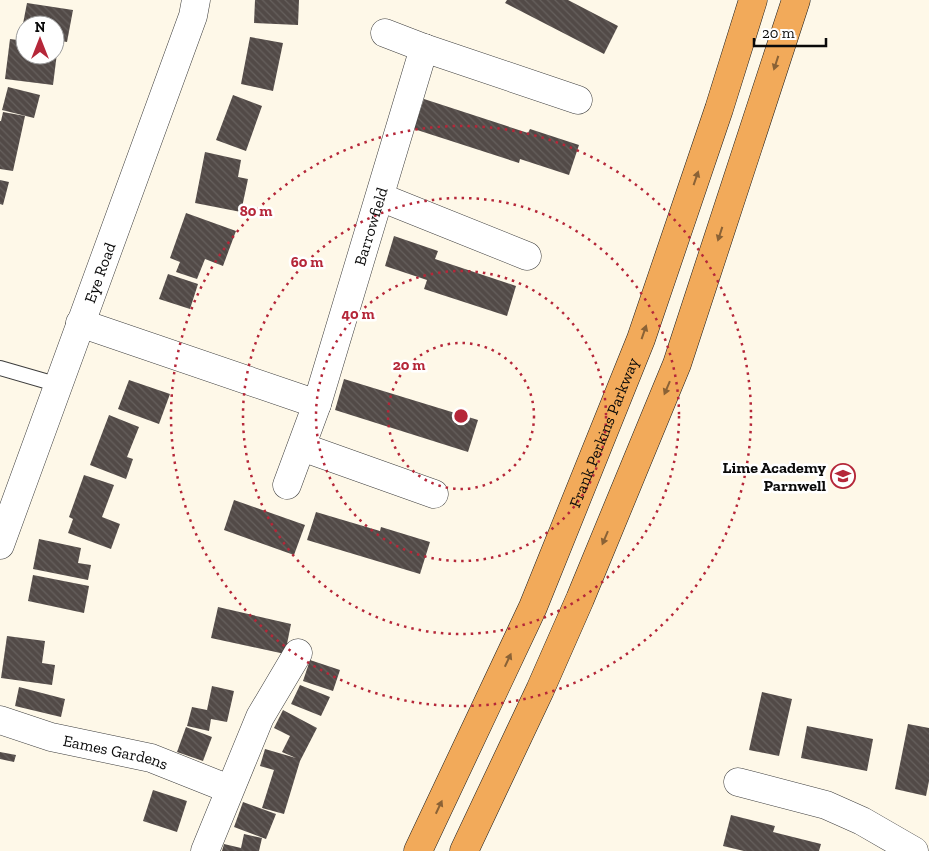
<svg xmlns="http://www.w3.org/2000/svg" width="929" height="851" viewBox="0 0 929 851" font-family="'Zilla Slab',serif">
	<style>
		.building { fill: url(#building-back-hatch) }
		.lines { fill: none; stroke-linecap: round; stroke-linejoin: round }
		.service-casing { stroke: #3d3d3d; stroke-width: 16 }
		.minor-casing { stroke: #3d3d3d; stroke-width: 29 }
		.tertiary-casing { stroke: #3d3d3d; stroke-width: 29 }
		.trunk-casing { stroke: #1b1b1b; stroke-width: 29 }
		.service { stroke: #fff; stroke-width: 14 }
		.minor { stroke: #fff; stroke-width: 28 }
		.tertiary { stroke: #fff; stroke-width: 28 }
		.trunk { stroke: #f2aa5a; stroke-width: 28 }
		.oneway { fill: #8a6236 }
		.ring { fill: none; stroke: #b52739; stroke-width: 2.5; stroke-dasharray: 2.5 5 }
		.labels { text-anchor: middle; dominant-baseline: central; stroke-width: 5; stroke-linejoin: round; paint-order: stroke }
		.street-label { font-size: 16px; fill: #0a0a0a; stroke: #fff }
		.poi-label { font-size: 16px; font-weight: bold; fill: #0a0a0a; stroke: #fff; text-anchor: end }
		.centre { fill: #b52739; stroke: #fff; stroke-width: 2.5 }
		.ring-label { font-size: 15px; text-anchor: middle; font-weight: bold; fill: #b52739; stroke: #fff; stroke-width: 5; stroke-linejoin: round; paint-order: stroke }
	</style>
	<defs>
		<pattern id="building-back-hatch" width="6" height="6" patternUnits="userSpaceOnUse" patternTransform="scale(1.25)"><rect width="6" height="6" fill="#524a47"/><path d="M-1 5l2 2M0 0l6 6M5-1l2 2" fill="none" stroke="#66605d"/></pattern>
	</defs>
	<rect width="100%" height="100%" fill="#fef8e8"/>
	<!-- building -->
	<path class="building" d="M255,0H299L298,25L254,23Z
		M507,0H568L618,26L604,54L505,3Z
		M27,3L73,10L67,42L55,40V25H25V35L21,34Z
		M250,37L283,43L273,91L241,84Z
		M10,39L25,41V55H55V45H58L53,85L5,79Z
		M8,87L40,95L34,118L2,110Z
		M233,95L262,106L246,151L216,140Z
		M424,99L528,133L530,129L579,145L569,175L520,159L519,163L414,129Z
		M3,112L25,116L13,171L0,169V121H1Z
		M205,152L241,160L238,177L248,179L241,212L195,203Z
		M0,180L9,182L3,205L0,204Z
		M186,213L236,231L223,266L205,259L197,279L176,272L180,262L170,258Z
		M394,236L438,251L435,259L516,286L507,316L424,289L427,280L385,266Z
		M168,274L198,284L190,309L159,299Z
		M344,379L478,420L468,452L335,410Z
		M129,380L170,394L159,424L118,409Z
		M109,415L139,427L127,457L133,459L126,479L90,465Z
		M84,475L114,485L102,517L120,524L111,549L68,533L73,519L69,517Z
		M234,500L305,525L294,555L224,530Z
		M316,512L380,531L381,527L430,542L420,574L307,540Z
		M39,539L81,548L78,563L91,565L88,580L33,569Z
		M33,575L89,586L84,613L28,601Z
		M218,607L291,624L285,654L211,638Z
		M7,636L45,641L42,663L55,665L52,685L1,678Z
		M310,660L340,670L333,691L303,681Z
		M300,685L330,697L321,716L291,704Z
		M212,686L234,691L227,722L211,719L209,731L187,726L192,707L207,710Z
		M19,687L65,699L61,717L15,706Z
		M762,692L792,699L779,756L749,750Z
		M283,710L317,728L300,761L284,814L262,808L274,770L260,766L265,749L296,758L282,752L290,736L274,728Z
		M908,724L929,728V781L926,796L895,789Z
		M807,726L873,739L867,771L801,758Z
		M186,727L212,737L203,761L177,752Z
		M0,752L16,755L14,762L0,759Z
		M153,790L187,801L177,832L143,821Z
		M243,802L276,814L266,839L234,827Z
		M731,815L775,826L773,832L821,844L819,851H744L723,846Z
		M244,834L262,838L259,851H222L224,844L241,848Z"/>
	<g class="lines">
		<defs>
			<path id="service" d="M0,368L59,385"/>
			<g id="minor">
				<path d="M385,33L424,48L578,100"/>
				<path d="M380,197L527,256"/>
				<path d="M80,323L317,404"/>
				<path d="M302,447L434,494"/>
				<path id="s1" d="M287,485L317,404L424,48"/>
				<path id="s2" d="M0,720L51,737L151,758L229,789"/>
				<path d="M738,782L826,805L862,821L914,851"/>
				<path d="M205,851L260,717L298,653"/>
			</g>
			<g id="tertiary">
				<path id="s3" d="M0,545L193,16L196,0"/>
			</g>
			<g id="trunk">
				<path id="s4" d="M418,851L533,607L641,339L719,109L753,0"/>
				<path d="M464,851L540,690L580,599L677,364L796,0"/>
			</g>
		</defs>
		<!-- service casing -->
		<use href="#service" class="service-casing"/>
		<!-- minor casing -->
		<use href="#minor" class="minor-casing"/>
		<!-- tertiary casing -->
		<use href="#tertiary" class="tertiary-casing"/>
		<!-- trunk casing -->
		<use href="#trunk" class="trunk-casing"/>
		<!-- service -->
		<use href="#service" class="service"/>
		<!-- minor -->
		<use href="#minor" class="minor"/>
		<!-- tertiary -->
		<use href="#tertiary" class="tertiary"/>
		<!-- trunk -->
		<use href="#trunk" class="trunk"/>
	</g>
	<!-- one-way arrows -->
	<defs><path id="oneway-solid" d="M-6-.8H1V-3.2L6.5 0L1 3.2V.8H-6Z" transform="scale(1.25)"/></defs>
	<g class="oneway">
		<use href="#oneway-solid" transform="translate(776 63) rotate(108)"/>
		<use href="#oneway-solid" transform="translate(696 178) rotate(-71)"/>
		<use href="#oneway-solid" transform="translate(720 234) rotate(108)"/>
		<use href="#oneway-solid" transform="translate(644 332) rotate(-71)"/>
		<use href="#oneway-solid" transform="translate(667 388) rotate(113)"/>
		<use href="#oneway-solid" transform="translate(605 538) rotate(113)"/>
		<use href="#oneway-solid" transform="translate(508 660) rotate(-65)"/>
		<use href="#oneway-solid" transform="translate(439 807) rotate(-65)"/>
	</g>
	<!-- distance rings -->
	<g class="ring">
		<circle cx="461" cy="416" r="73"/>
		<circle cx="461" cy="416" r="145"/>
		<circle cx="461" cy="416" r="218"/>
		<circle cx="461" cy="416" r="290"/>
	</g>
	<!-- icons -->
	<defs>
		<symbol id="school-ring" viewBox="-11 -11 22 22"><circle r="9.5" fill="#fff" stroke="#b52739" stroke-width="1.5"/><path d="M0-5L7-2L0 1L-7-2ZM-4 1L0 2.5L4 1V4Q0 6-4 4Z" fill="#b52739"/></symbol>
	</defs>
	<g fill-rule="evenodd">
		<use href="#school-ring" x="829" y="462" width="28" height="28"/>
	</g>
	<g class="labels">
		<!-- street labels -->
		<g class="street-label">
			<text stroke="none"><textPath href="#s1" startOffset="272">Barrowfield</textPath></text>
			<text stroke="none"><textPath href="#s3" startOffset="290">Eye Road</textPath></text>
			<text stroke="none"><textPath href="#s4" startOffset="458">Frank Perkins Parkway</textPath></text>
			<text stroke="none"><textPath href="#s2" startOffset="120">Eames Gardens</textPath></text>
		</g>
		<!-- poi labels -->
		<g class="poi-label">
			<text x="826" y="467">Lime Academy<tspan x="826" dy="18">Parnwell</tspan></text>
		</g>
	</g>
	<circle cx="461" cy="416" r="8" class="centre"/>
	<g class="ring-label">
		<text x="256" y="216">80 m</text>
		<text x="307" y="267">60 m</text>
		<text x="358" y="319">40 m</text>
		<text x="409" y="370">20 m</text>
	</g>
	<!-- north arrow -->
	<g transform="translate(40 40)"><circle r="24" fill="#ffffff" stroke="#9d9d9d"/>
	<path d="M0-4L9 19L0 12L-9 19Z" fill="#b52739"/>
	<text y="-8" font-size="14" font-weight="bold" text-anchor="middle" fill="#0a0a0a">N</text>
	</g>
	<!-- scale -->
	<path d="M754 38v8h72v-8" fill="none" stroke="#0a0a0a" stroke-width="2.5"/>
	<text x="762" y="38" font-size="15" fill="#0a0a0a" stroke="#ffffff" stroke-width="4" paint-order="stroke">20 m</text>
</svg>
